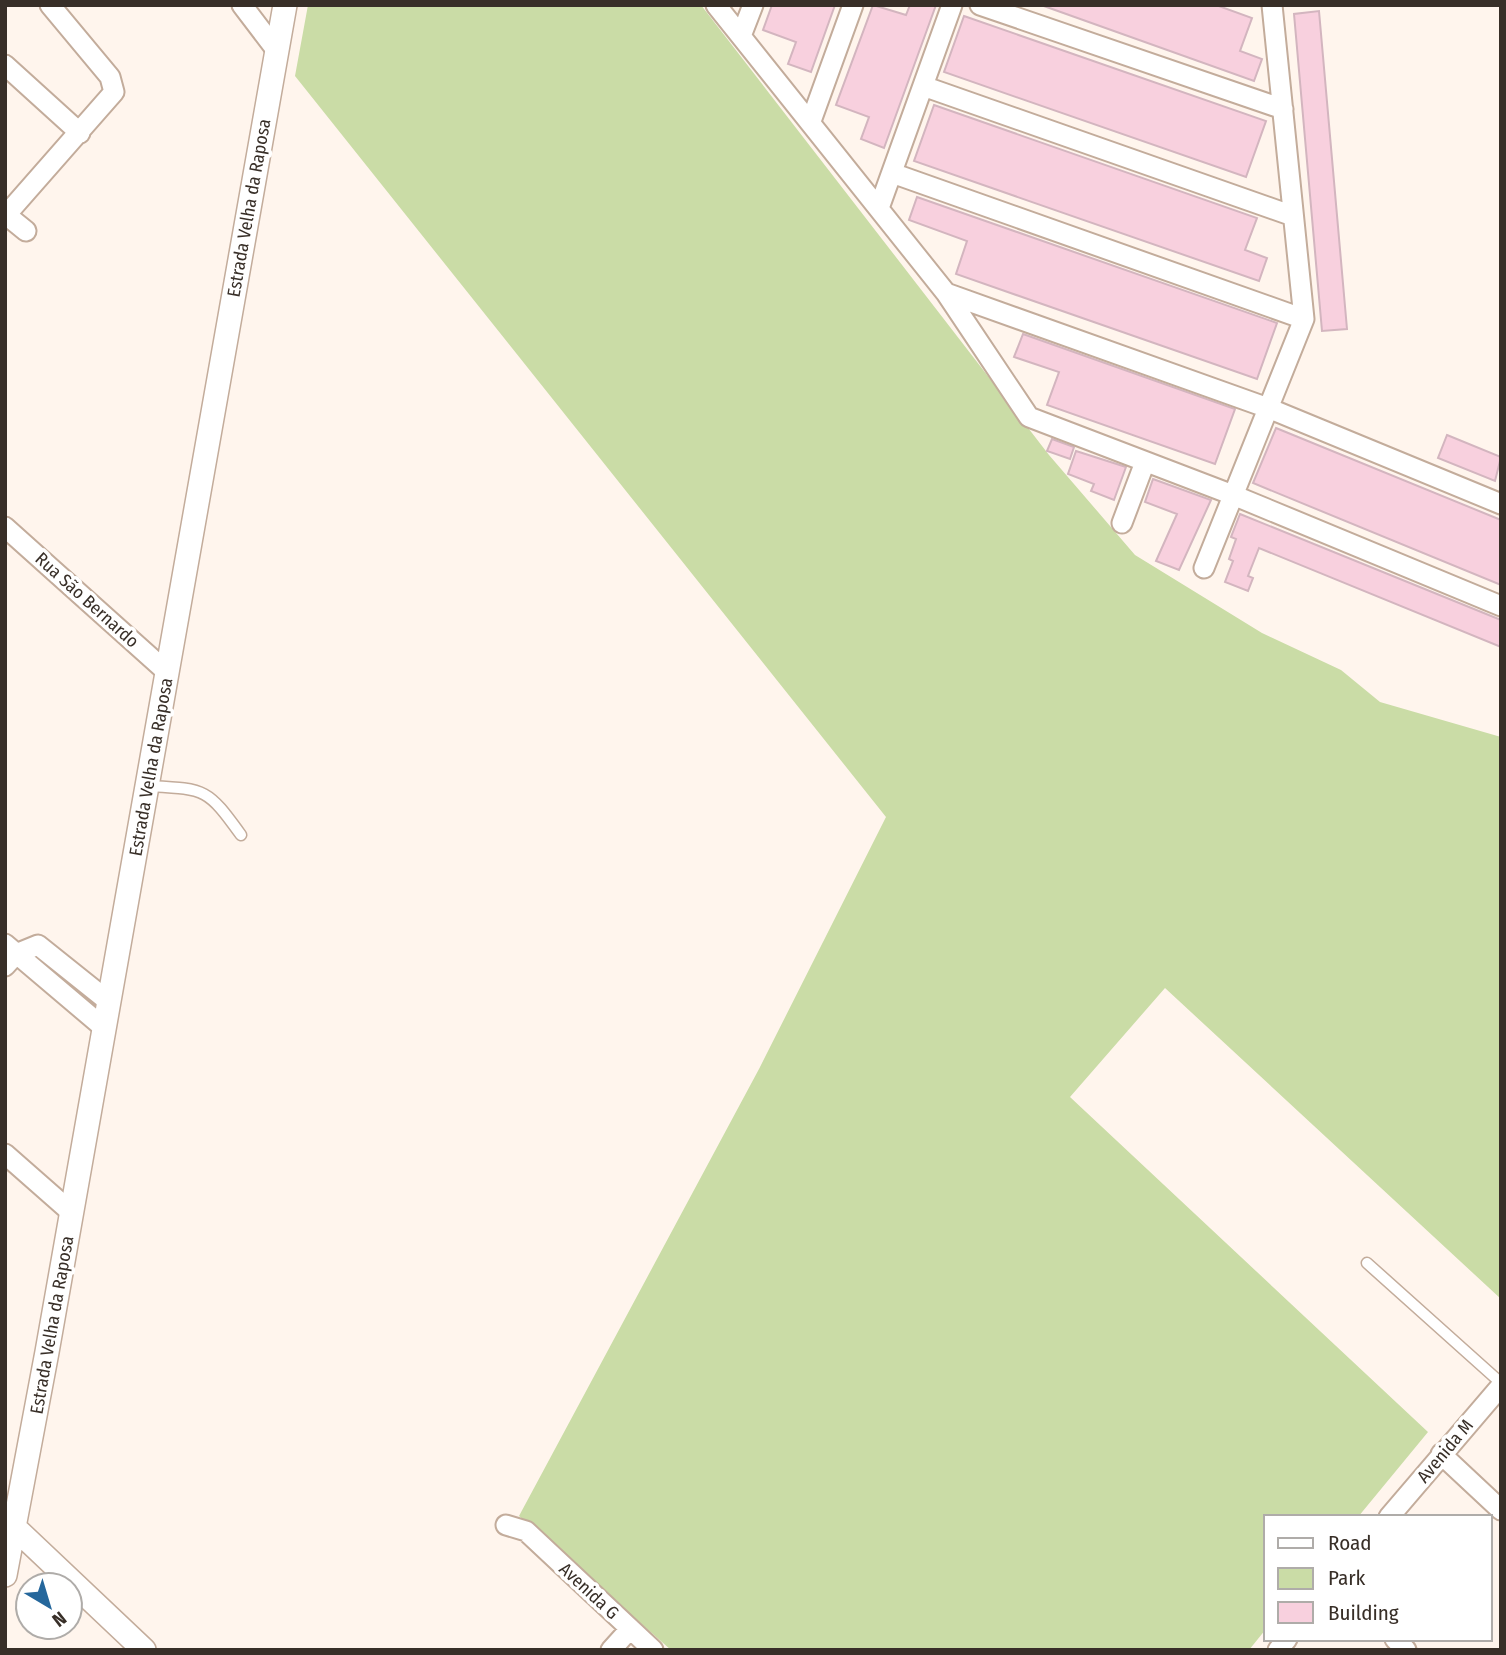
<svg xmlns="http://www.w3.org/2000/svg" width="1506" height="1655" viewBox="0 0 1506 1655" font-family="'Fira Sans Condensed',sans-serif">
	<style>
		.green { fill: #cadca6 }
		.building { fill: #f8d0de; stroke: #d3b5bf; stroke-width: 2 }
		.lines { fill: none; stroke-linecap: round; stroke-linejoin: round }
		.service-casing { stroke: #c3ac9b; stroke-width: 13 }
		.minor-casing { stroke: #c3ac9b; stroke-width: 23 }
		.tertiary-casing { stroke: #c3ac9b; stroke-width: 26 }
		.service { stroke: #fff; stroke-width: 10 }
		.minor { stroke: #fff; stroke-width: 19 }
		.tertiary { stroke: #fff; stroke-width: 23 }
		.labels { text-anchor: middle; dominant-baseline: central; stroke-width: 7; stroke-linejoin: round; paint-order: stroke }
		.street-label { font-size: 18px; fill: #382f28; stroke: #fff }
	</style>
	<rect width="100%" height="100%" fill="#fff5ed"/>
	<!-- green -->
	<path class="green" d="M308,5H701L1049,455L1135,555L1262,633L1341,670L1380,702L1501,737V1299L1165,988L1070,1097L1428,1432L1358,1517H1266V1629L1249,1650H671L519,1516L759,1069L886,817L295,76Z"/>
	<!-- building -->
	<path class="building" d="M772,5H835L811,72L788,64L796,42L763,30Z
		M873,5L906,15L910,5H936L884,148L861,139L869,117L836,105Z
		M1041,5H1216L1252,18L1240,51L1262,59L1254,81Z
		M1319,11L1347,329L1322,331L1294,14Z
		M964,16L1266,121L1246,177L944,72Z
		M934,105L1257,218L1245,250L1267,258L1259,281L914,161Z
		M917,197L1277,323L1257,379L956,274L967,241L909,220Z
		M1023,334L1235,409L1215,464L1047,405L1059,372L1014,357Z
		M1276,428L1501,520V585L1253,483Z
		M1447,435L1501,457L1495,481L1438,458Z
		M1052,439L1074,447L1070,459L1047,451Z
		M1076,451L1126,467L1114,500L1091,491L1094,484L1068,474Z
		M1153,479L1211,500L1179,570L1156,561L1177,514L1145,502Z
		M1240,514L1501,620V647L1259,548L1248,576L1253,578L1248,591L1225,582L1233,561L1229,559L1236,539L1231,537Z"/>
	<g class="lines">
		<defs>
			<path id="service" d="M148,786C206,789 207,788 241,835
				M1367,1263L1501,1383"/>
			<path id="minor" d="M242,5L277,51
				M716,5L946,293L1029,417L1233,495L1501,606
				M980,5L1283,109
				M741,36L753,5
				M5,65L80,133
				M923,86L1293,216
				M811,121L853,5
				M892,173L1304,319
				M879,208L952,5
				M5,214L26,231
				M6,215L114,92L110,77L50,5
				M946,293L1268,408L1501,504
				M1122,523L1145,462
				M5,527L168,673
				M1204,568L1304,319L1272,5
				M5,944L103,1027
				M5,966L16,954L38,945L108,1001
				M5,1154L71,1212
				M1441,1454L1501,1510
				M1389,1517L1501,1386
				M506,1525L526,1531L653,1650
				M1395,1639L1406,1650
				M611,1650L630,1629
				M1278,1650L1287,1639"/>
			<path id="tertiary" d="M15,1528L144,1650
				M5,1575L47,1352L285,5"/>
		</defs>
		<!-- service casing -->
		<use href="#service" class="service-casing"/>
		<!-- minor casing -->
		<use href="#minor" class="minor-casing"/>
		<!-- tertiary casing -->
		<use href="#tertiary" class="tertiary-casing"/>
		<!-- service -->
		<use href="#service" class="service"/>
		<!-- minor -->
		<use href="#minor" class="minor"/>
		<!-- tertiary -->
		<use href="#tertiary" class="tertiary"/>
	</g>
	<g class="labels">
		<!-- street labels -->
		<g class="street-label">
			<text transform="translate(249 208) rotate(-80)">Estrada Velha da Raposa</text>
			<text transform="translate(87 600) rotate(42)">Rua São Bernardo</text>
			<text transform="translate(151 767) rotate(-80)">Estrada Velha da Raposa</text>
			<text transform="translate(52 1325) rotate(-80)">Estrada Velha da Raposa</text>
			<text transform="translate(1445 1451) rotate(-50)">Avenida M</text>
			<text transform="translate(589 1591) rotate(43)">Avenida G</text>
		</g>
	</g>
	<!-- border -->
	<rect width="1506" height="1655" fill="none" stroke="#382f28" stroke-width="14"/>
	<!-- legend -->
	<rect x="1264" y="1515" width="228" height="126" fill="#ffffff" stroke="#afaca9" stroke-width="2"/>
	<rect x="1278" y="1538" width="35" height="10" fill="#ffffff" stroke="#afaca9" stroke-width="2"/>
	<text x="1328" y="1550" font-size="21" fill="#382f28">Road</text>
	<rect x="1278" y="1568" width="35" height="21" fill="#cadca6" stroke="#afaca9" stroke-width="2"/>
	<text x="1328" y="1585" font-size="21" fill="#382f28">Park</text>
	<rect x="1278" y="1602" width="35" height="21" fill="#f8d0de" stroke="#afaca9" stroke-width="2"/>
	<text x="1328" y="1620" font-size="21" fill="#382f28">Building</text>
	<!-- north arrow -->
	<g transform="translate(49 1606) rotate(142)"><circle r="33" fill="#ffffff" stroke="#afaca9" stroke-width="2"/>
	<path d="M0-5L12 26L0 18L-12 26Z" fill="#25679c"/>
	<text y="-10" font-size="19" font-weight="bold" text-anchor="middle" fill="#382f28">N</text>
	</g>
</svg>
